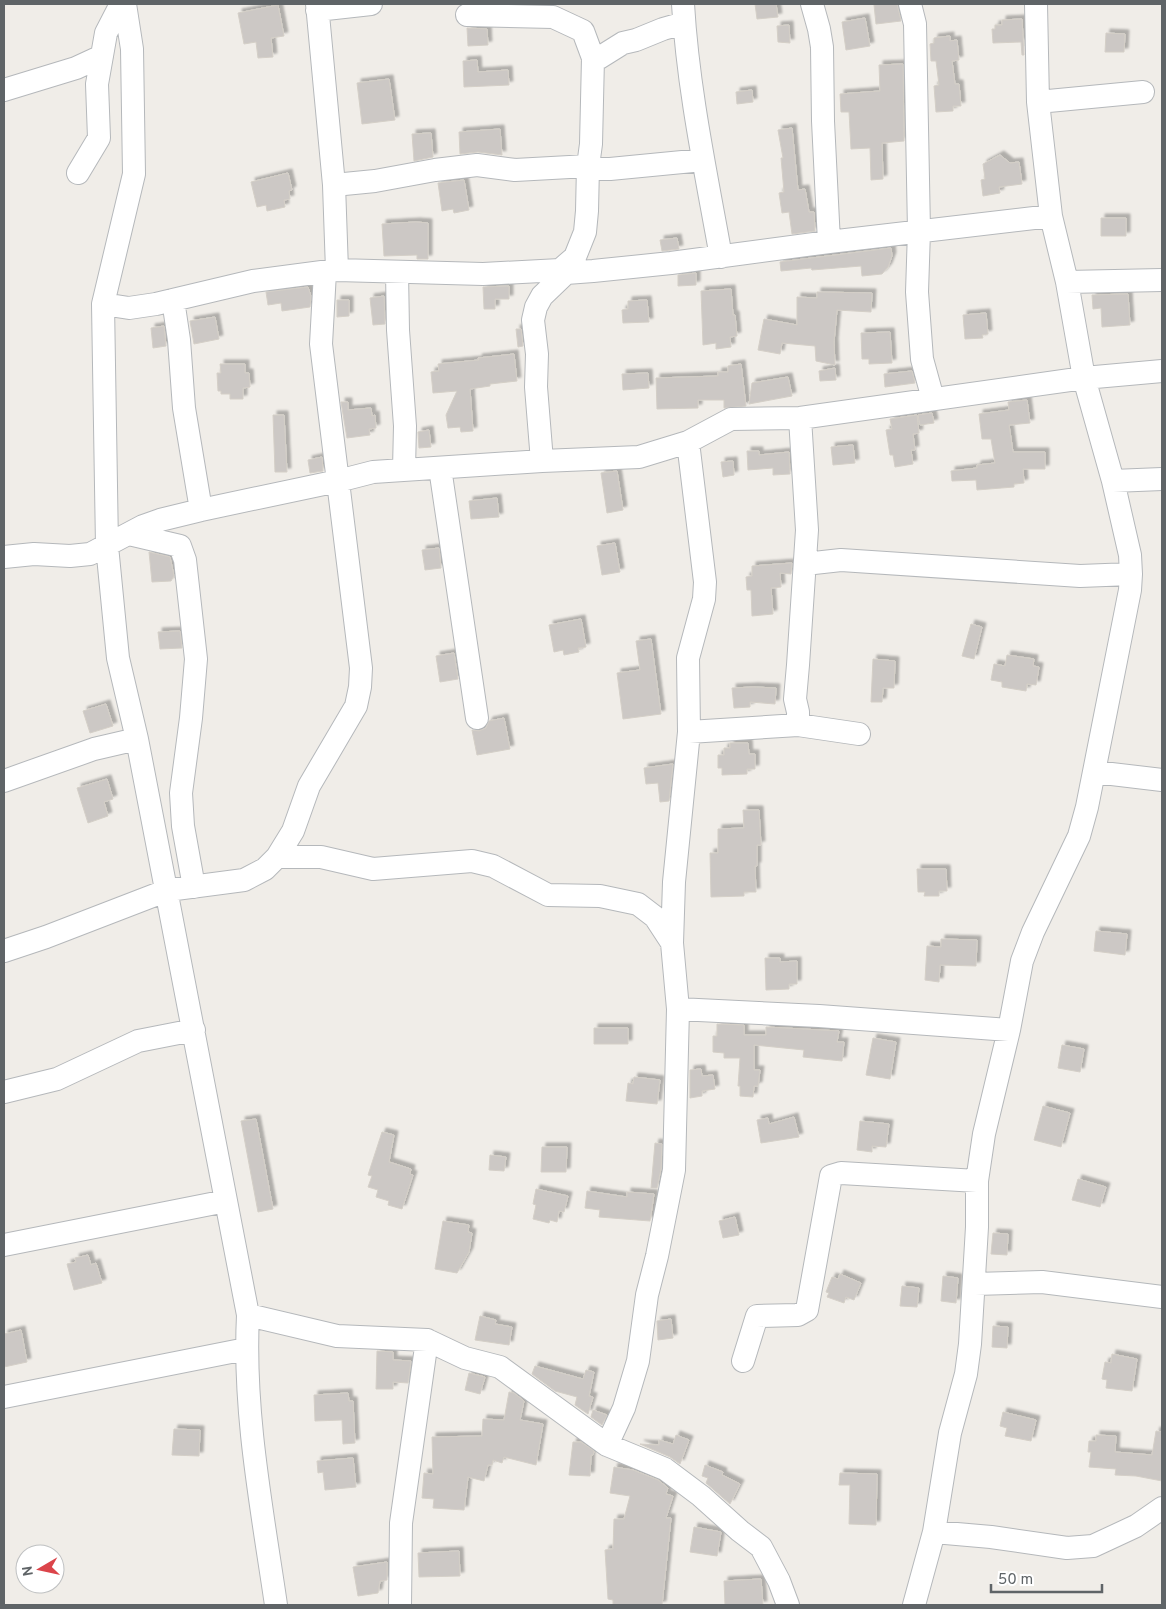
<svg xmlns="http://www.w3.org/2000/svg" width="1166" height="1609" viewBox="0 0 1166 1609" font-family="Overpass,sans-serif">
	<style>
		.building { fill: #ccc8c5; stroke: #d4cfc7; filter: url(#shadow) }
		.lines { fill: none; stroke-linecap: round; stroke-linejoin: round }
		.minor-casing { stroke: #b5b8bb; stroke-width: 24 }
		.minor { stroke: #fff; stroke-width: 22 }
	</style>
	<defs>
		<filter id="shadow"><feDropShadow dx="4" dy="-4" stdDeviation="1" flood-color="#0004"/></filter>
	</defs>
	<rect width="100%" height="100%" fill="#f0ede8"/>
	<!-- building -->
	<path class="building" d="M755,4H776L778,17L757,19Z
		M880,4H897L901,21L876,24L874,5Z
		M278,5L284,36L271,38L273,57L258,58L256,42L244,44L238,13Z
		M865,18L870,46L846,50L842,22Z
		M1022,19L1024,55H1022L1021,42L993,43L992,29H995V25H1002V20Z
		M789,25L790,43L778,42L777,26Z
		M467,28L487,29L488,45L468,46Z
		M1106,33L1125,34L1124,52H1105Z
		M950,36V41L957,40L959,60L952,61L955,84H959L961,106H953V111L936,112L934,86L939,85L936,61H931L930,44L934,43V38Z
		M477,60L478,72L508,70L509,85L464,87L463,61Z
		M903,64L904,141L882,143L883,179L871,180L870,148L851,149L849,112H841L840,94L880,91L879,65Z
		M389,79L395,120L362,124L357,83Z
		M752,90L753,102L737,104L736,92Z
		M792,128L798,190L805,189L809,212H814L815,231L792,234L789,212L782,213L779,193L784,192L781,158H783L778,130Z
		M500,129L502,155L478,152L460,154L459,132Z
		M431,133L433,157L414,161L412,134Z
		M1000,155L1010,163L1019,162L1022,184L999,187L1000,193L983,196L981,180L985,179L983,164Z
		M288,173L292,190L289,191L290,199L284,200L285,207L267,211L266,205L257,207L251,182Z
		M464,180L469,210L454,213L453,209L442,211L438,183Z
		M1101,218H1126V236H1101Z
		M416,222L428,223V259H417V255L384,256L382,224Z
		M677,238L679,249L662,251L660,240Z
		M891,248L892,256L888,267L882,274L862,276L861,266L812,270L811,268L781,271L780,262Z
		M696,273V285L678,286V275Z
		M509,286V299H495V309H484L483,287Z
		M308,287L311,296L310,307L282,311L281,303L268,305L266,292Z
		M731,289L733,315H735L737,336L730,337L731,347L716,349V343L703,345L701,291Z
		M817,292L872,293L871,312L837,310L834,342L835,365L816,361L815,346L782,343L780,354L758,350L764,319L797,325V297L817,298Z
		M1128,294L1130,325L1102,327L1101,308L1093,309L1092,295Z
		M384,296L385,324L373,325L370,298Z
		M337,300H349V316L337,317Z
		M647,300L649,322L623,323L622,310L628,309V301Z
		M986,313L988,334L982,335L983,338L965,339L963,315Z
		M215,317L219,339L194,344L190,321Z
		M164,326L166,346L153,348L151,328Z
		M516,329H521L523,346L518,347Z
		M890,332L892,363L869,364V359H862L861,333Z
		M514,354L517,381L490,384V386L470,389L473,431L461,432L460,427L448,428L446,415L457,391L433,393L431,372L439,371L438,364L479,360L478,358Z
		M220,364H245V373H249L250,387L243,388V399H230V394H221V391H218L217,373H221Z
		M741,364L746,406L724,408V400H698V408L657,409L656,378L718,376V372H728V366Z
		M835,368L836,380L820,381L819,371Z
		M912,371L915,383L885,387L884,374Z
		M648,373L649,388L623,390L622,374Z
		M788,377L792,396L749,404L752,383Z
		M1027,400L1030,423L1009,425L1013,452H1045V469H1023L1024,483L1014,484V487L977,490L976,480L952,481L951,471L977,468V465L995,463L991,439H982L979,414L1009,410L1008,402Z
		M341,402H348V410L371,408L372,416L375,415L376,428L369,429L370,435L347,438Z
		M932,413L934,423L920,425L918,415Z
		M273,415H284L287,472H275Z
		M917,415L919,433L913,434L915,450H911L913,464L895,467L893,455H890L886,430L892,429L890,419Z
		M429,430L431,447L419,448L418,432Z
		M853,445L855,463L833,465L831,447Z
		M747,451H759V455L789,452L790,474L773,475V468L748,470Z
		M322,457L323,471L310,473L308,460Z
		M733,461L734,475L723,477L721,462Z
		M617,471L623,510L607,513L601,473Z
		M497,498L499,517L471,519L469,501Z
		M615,543L620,572L602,575L597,546Z
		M439,548L441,568L425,570L422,550Z
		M149,552L170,557L174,576L171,581L152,582Z
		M792,563L791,574L780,573L781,587L771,588L773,614L752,616L751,590H747L746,577L752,576V566Z
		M581,619L586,647L578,648L579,652L564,655L563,650L554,652L549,625Z
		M971,624L982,627L974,659L962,656Z
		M180,631L182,648L160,649L158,632Z
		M651,639L661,714L623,719L617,673L640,670L636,641Z
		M454,653L458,679L440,682L436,656Z
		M1007,655L1034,659L1033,666L1039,667L1036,685L1027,684L1026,691L1002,687V682L991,680L994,664L1005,666Z
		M873,659L895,661L894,688H883L882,702H871Z
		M754,687L776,688L775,704L750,702V707L734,708L732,688Z
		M106,704L113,726L90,733L83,711Z
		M504,718L510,749L477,755L472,730L479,731L486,728L489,721Z
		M730,743H748L749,754H755V769H747V774L722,775V768H718V755H724V748H730Z
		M673,764L669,801L660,802L658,783L646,784L644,768Z
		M107,779L113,799L104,802L108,816L88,823L77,788Z
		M743,810H759L761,845H757V866H755L756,892H744V896L711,897L710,853H718V829L744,828Z
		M917,869H946L947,891H939V896H924L925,892H918Z
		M1096,931L1127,934L1125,955L1094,951Z
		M941,939L977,940L976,966L940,965L939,982L925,980L927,946L941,947Z
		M765,958H780V962L797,961V984H789V989L766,990Z
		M717,1024L744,1025V1035H766V1027L839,1031L837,1042H844L842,1061L803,1057L804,1050L754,1045V1070H760L758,1086H754L753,1097L740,1096V1086H738L740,1058H724V1053L713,1052V1036H717Z
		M594,1028H628V1044H594Z
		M873,1038L896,1042L890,1079L866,1075Z
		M1062,1045L1084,1049L1080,1072L1058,1068Z
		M701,1069L702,1076L713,1075L715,1089L702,1091V1096L690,1098V1070Z
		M634,1077L660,1080L657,1104L626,1101L628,1083L633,1084Z
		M1043,1106L1070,1113L1061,1147L1034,1140Z
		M794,1117L799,1137L761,1143L757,1120L768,1118L769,1124Z
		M256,1119L273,1209L258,1212L241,1121Z
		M860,1121L889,1124L886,1147L872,1146V1152L857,1150Z
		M382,1132L394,1135L389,1162L411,1169L410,1174L413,1175L402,1209L388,1205L389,1201L376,1197L378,1190L368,1187L372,1176L368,1175Z
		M655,1143L662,1144L661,1169L657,1188H651Z
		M542,1147H567L566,1172H541Z
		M490,1155L506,1157L504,1171L489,1170Z
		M1078,1179L1106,1187L1100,1207L1072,1200Z
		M536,1189L568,1196L564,1212L559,1211L557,1222L550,1220L549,1223L533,1219L536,1205L533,1204Z
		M587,1191L627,1197V1192L654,1194L650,1221L599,1217L600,1210L585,1208Z
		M735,1217L739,1235L723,1238L719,1221Z
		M443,1221L469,1225L468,1232L472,1233L469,1252L457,1273L435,1269Z
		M993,1233L1008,1234L1007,1255L991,1254Z
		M88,1255L91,1265L96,1263L102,1283L74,1290L67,1264L76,1262L75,1258Z
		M840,1274L861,1283L854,1300L846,1297L844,1303L827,1297L829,1293L826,1292L832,1277L838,1279Z
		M943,1276L958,1278L956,1303L941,1301Z
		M902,1286L919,1288L917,1307L900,1306Z
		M480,1316L496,1320L495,1324L512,1327L509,1345L475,1340Z
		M671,1319L673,1338L658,1340L657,1321Z
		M993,1326L1008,1327L1007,1348L992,1347Z
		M21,1330L27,1362L4,1367V1334Z
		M377,1351L393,1352V1360L411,1361L408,1383L393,1382V1389H376Z
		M1112,1354L1137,1359L1132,1391L1106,1388L1107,1380L1102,1379L1105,1362L1111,1363Z
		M535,1366L583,1379L586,1370L594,1372L589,1396L593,1397L588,1414L575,1405L577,1397L555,1391L532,1374Z
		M469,1373L485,1377L480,1394L465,1390Z
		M509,1392L514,1393L524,1401L520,1420L543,1424L536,1465L504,1457L502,1463L493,1460L492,1465H488L484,1481L468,1477L464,1510L433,1508L434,1499L422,1498L424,1473L433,1474L432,1437L482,1436L483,1419L504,1420Z
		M348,1393L349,1401H353L355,1443L343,1444L342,1420L315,1421L314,1395Z
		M593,1410L607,1415L602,1425L591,1417Z
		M1003,1412L1036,1420L1031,1441L1005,1436L1007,1428L1000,1426Z
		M174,1429L200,1430L199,1456L172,1455Z
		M1156,1431L1162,1432V1481L1136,1476L1115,1475L1116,1469L1089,1467L1091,1452H1088L1089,1441H1096V1435L1116,1436L1115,1452L1152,1455Z
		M676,1435L689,1440L680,1464L670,1457L640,1444L659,1445V1440L673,1444Z
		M573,1442H581L594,1451L593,1455H591L590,1476L569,1475Z
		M353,1458L356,1487L325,1490L323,1472L318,1473L317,1461Z
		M705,1465L723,1472L722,1475L740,1484L730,1504L706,1483L708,1478L702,1476Z
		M614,1467L633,1470L658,1480L668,1488L666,1494L673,1496L666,1518H671L662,1605H613V1600L608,1599L605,1550L613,1549L614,1519H624L630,1496L610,1493Z
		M840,1473L877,1474L876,1525L849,1524L850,1485H839Z
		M694,1527L721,1532L717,1556L690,1552Z
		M459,1551L460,1576L419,1577L418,1553Z
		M387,1562V1580L380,1581L378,1593L358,1596L353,1567Z
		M761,1579L763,1605H725L724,1581Z"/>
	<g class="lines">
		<defs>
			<path id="minor" d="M125,4L132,49L134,174L103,304L107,546L118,658L137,739
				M317,4L334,185L337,270
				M683,4C688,89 706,173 721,257
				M812,4L819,29L822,47L823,121L829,242
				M910,4L915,24L919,231L917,292L922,359L933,399
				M317,10L371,4
				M467,15L553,17L583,31L593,58L591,144L588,166L587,211L585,232L575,257L560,270
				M593,58H599L623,43L636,40L663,29L684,23
				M4,90L76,68L102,56
				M1038,102L1143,92
				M78,173L99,138L97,84L106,33L121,4
				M334,185L375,181L435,170L477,165L515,170L588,166L600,169H610L703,160
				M397,272L398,330L405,426L404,469
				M1067,282L1162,280
				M173,300L179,340L184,408L201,510
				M103,304L129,308L156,304L253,281L337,270L483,274L560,270L566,273L593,271L671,263L829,242L1051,216
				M542,461L536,387L537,354L533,320L536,307L542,296L566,273
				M440,468L477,718
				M1113,481L1162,479
				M129,534L180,546L185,560L196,659L191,718L181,793L183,826L194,887
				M4,557L34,554L70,556L90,554L143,526L160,520L201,510L338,481L373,472L542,461L639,457L688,442L731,419L800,418L1084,378L1162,371
				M805,564L841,560L1080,576L1131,574
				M798,725V712L795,699L798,665L807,530L800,418
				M689,732L798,725L859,734
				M1095,772L1162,780
				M4,781L94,749L137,739L248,1315C243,1412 262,1509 276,1605
				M277,857H321L373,869L472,861L493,866L548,895L600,896L638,904L655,917L672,943
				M4,951L46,937L168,890L244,880L265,869L277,857L293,831L309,786L356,706L360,687L361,668L321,344L325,272
				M678,1009L819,1016L1009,1030
				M4,1092L57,1079L138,1041L194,1030
				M4,1245L226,1201
				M975,1284L1042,1282L1162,1297
				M248,1315L337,1336L427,1340L465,1358L500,1367L607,1445L665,1469L701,1496L740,1531L761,1547L779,1581L788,1605
				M743,1361L757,1316L798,1315L807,1310L831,1176L841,1173L977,1181
				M4,1397L246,1349
				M607,1445L624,1408L638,1361L647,1295L657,1256L674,1170L678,1009L672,943L674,882L689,732L688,658L704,599L705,582L688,442
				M934,1532L991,1537L1067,1548L1093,1546L1136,1526L1162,1508
				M400,1605L401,1523L427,1340
				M914,1605L934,1532L950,1433L966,1374L970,1344L977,1227V1181L984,1134L1009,1030L1022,961L1033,932L1079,836L1087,807L1130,590L1131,574L1130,555L1113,481L1084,378L1067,282L1051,216L1038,102L1036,4"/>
		</defs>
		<!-- minor casing -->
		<use href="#minor" class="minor-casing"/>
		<!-- minor -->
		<use href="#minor" class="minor"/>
	</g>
	<!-- border -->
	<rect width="1166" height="1609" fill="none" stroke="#5f6467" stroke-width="10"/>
	<!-- north arrow -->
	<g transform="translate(40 1569) rotate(261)"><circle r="24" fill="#ffffff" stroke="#bfc1c2"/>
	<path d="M0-4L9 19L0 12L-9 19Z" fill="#db444a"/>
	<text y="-8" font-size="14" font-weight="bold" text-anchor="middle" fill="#5f6467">N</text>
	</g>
	<!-- scale -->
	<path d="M991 1584v8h111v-8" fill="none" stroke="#5f6467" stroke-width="2.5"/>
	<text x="998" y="1584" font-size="15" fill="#5f6467" stroke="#ffffff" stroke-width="4" paint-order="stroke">50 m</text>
</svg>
